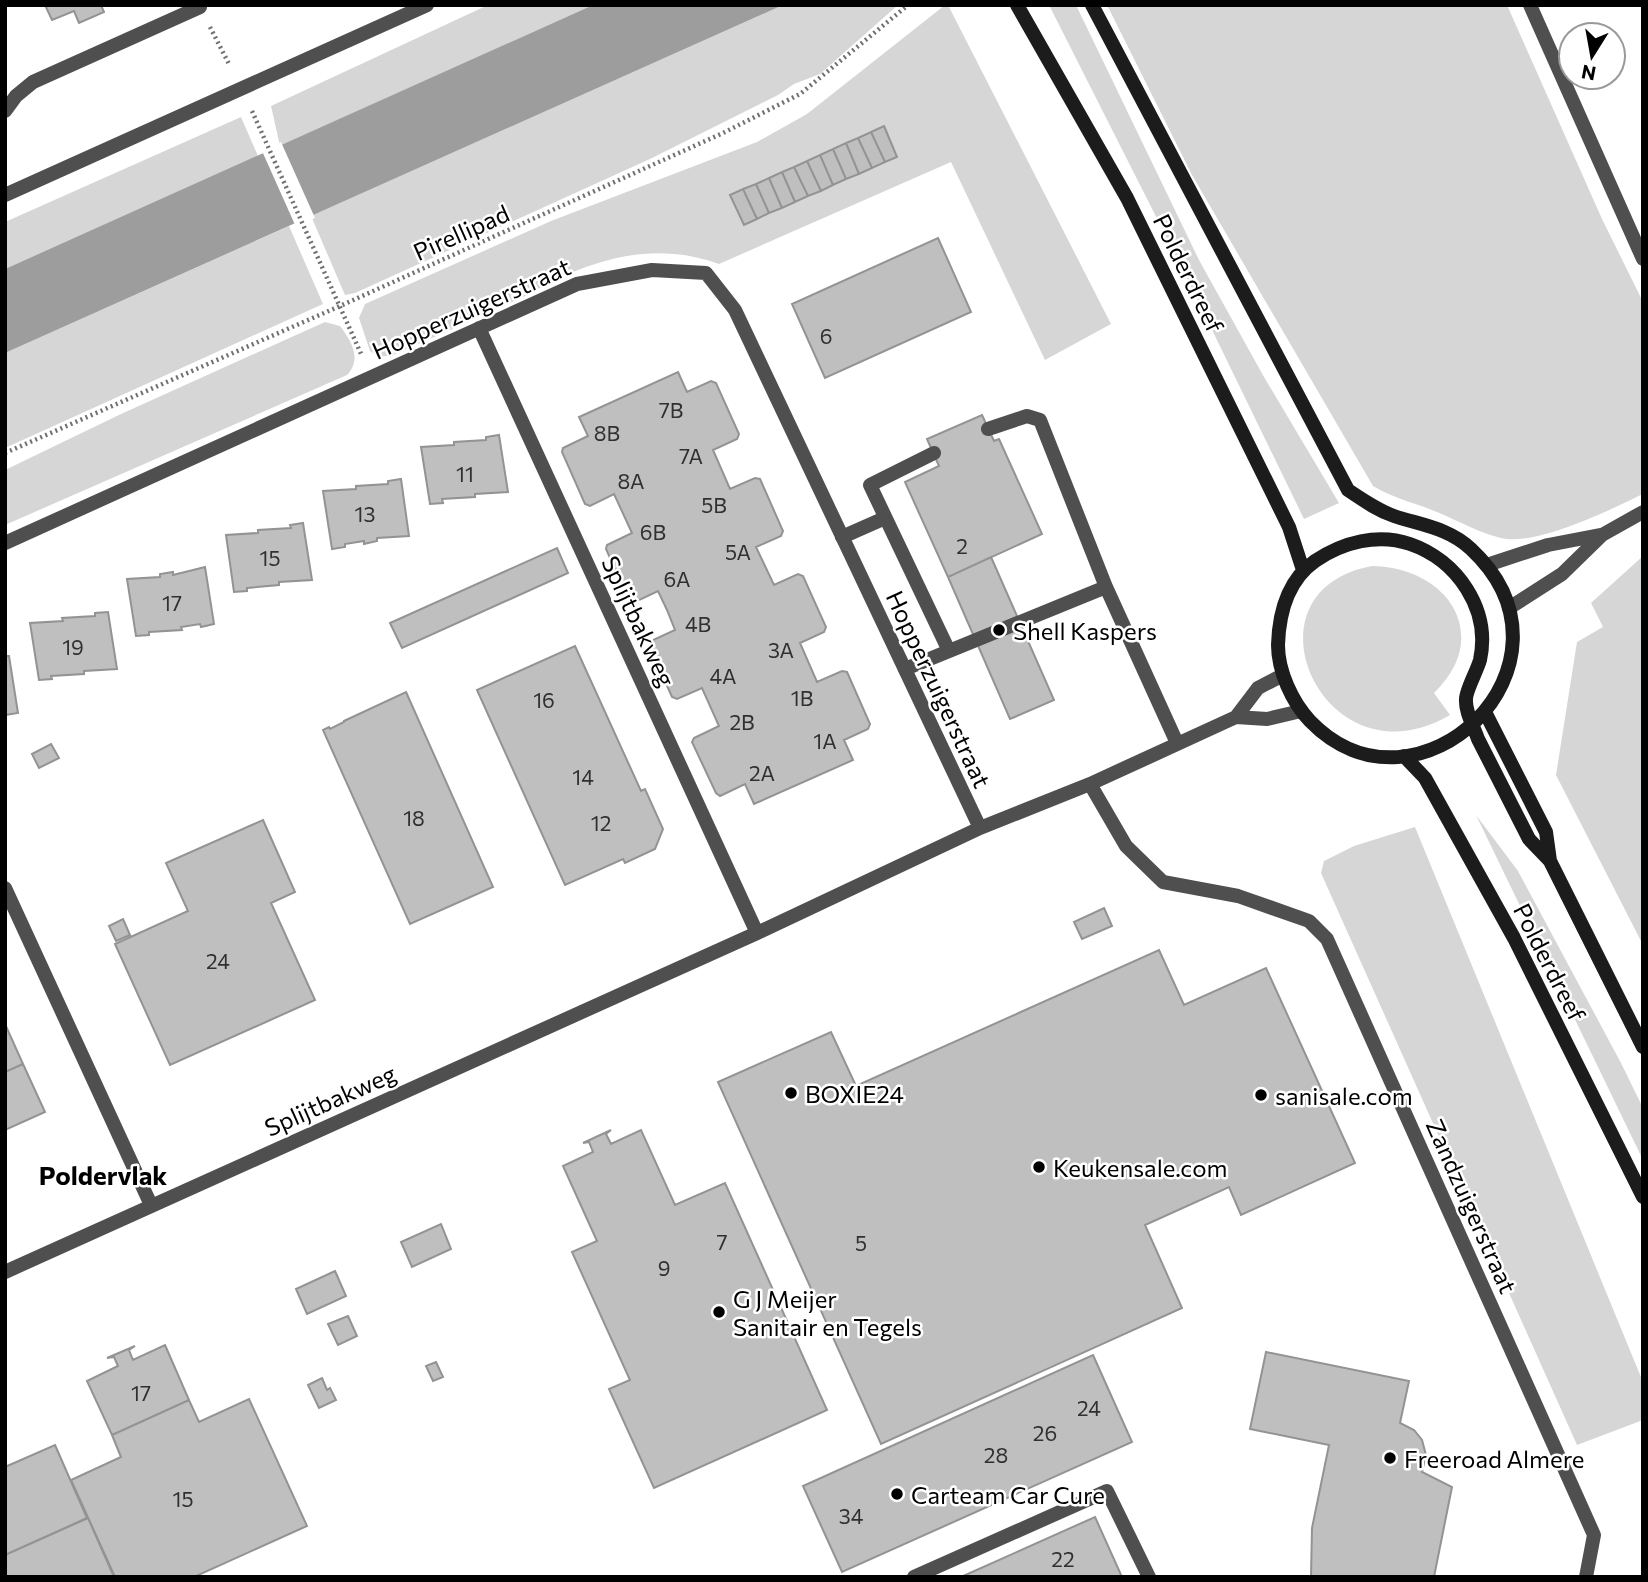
<svg xmlns="http://www.w3.org/2000/svg" width="1648" height="1582" viewBox="0 0 1648 1582" font-family="Commissioner,sans-serif">
	<style>
		.green { fill: #d6d6d6 }
		.water { fill: #9d9d9d }
		.pier { fill: #fff }
		.building { fill: #bfbfbf; stroke: #939393; stroke-width: 2 }
		.lines { fill: none; stroke-linecap: round; stroke-linejoin: round }
		.path { stroke: #717171; stroke-width: 4.5; stroke-dasharray: 2 3.5; stroke-linecap: butt }
		.service { stroke: #4f4f4f; stroke-width: 14 }
		.minor { stroke: #4f4f4f; stroke-width: 14 }
		.secondary { stroke: #1c1c1c; stroke-width: 14 }
		.poi-dot { fill: #000; stroke: #fff; stroke-width: 2.5 }
		.labels { text-anchor: middle; dominant-baseline: central; stroke-width: 5; stroke-linejoin: round; paint-order: stroke }
		.number-label { font-size: 21px; fill: #303030 }
		.street-label { font-size: 24px; fill: #000; stroke: #fff }
		.poi-label { font-size: 24px; fill: #000; stroke: #fff; text-anchor: start }
		.neighbourhood-label { font-size: 26px; font-weight: bold; fill: #000; stroke: #fff }
	</style>
	<rect width="100%" height="100%" fill="#fff"/>
	<!-- green -->
	<path class="green" d="M488,5H593L280,146L271,106Z
		M783,5H898L820,74L794,84L778,95L650,159L355,293L345,295L311,216Z
		M945,5H948L1111,324L1045,360L951,162L719,264C666,245 618,253 568,274C548,282 530,295 510,303C471,321 432,338 393,355L379,357L370,351L359,318L365,304L551,221L757,142L807,114Z
		M1049,5H1076L1199,260L1264,377L1339,503L1304,519L1182,268Z
		M1107,5H1507L1602,219L1643,302V494C1612,509 1535,547 1501,538C1479,533 1459,521 1437,512C1413,502 1397,500 1373,486L1192,175Z
		M241,117L258,156L5,269V222Z
		M289,226L323,304L5,448V353Z
		M325,322L340,326C352,342 362,359 347,375L5,525V470L121,414Z
		M1643,556V945L1556,775L1577,642L1603,627L1591,603Z
		M1372,566C1447,567 1494,635 1434,693L1450,715C1324,789 1235,591 1372,566Z
		M1476,815L1518,871L1621,1063L1643,1108V1160Z
		M1415,827L1643,1382V1420L1577,1445L1321,873L1324,861L1354,846Z"/>
	<!-- water -->
	<path class="water" d="M593,5H783L5,353V269Z"/>
	<!-- pier -->
	<path class="pier" d="M281,142L315,218L296,227L262,151Z"/>
	<!-- building -->
	<path class="building" d="M45,5H101L104,12L79,23L74,11L52,20Z
		M884,126L897,157L885,162L871,132Z
		M871,132L885,162L872,168L858,138Z
		M858,138L872,168L859,174L846,143Z
		M846,143L859,174L846,179L833,149Z
		M833,149L846,179L833,185L820,155Z
		M820,155L833,185L821,191L807,161Z
		M807,161L821,191L808,196L794,167Z
		M794,167L808,196L795,202L782,172Z
		M782,172L795,202L782,208L769,178Z
		M769,178L782,208L769,213L756,184Z
		M756,184L769,213L757,219L743,189Z
		M743,189L757,219L744,225L730,195Z
		M938,238L971,312L825,378L792,304Z
		M678,372L687,392L711,381L716,383L739,434L737,439L713,450L730,489L755,478L760,479L783,531L781,536L756,547L774,585L798,574L803,576L826,627L824,632L800,643L817,682L842,671L847,672L870,724L868,729L844,740L853,760L754,804L745,784L720,796L716,793L692,742L694,738L719,726L702,688L677,699L672,697L649,645L651,641L675,630L667,610L658,591L633,603L629,601L606,549L607,545L632,533L614,494L590,506L585,504L562,452L563,448L588,436L579,417Z
		M982,415L994,441L999,439L1042,534L948,577L905,482L939,466L927,439Z
		M499,435L508,492L475,494V497L442,499L443,503L430,504L421,447L454,445V442L486,440V437Z
		M401,479L409,536L377,538V541L364,544V541L345,544V547L332,549L323,491L356,489V486L388,484V481Z
		M303,523L312,580L279,582V585L247,588V591L234,592L226,535L258,533V530L291,528L290,525Z
		M557,548L568,573L402,648L390,623Z
		M991,557L1054,700L1010,719L948,577Z
		M205,567L214,624L201,627L200,624L181,627L182,630L149,632V635L136,636L127,579L160,577V574L173,572V575Z
		M108,612L117,669L84,671V674L51,676L52,679L39,680L30,623L63,621L62,618L95,616V613Z
		M575,646L641,791L645,789L663,829L655,849L625,863L623,859L565,885L477,690Z
		M5,656H9L18,713L5,715Z
		M406,692L493,887L410,924L323,730L329,727L330,729L344,722V721Z
		M51,744L59,758L39,768L32,754Z
		M263,820L295,892L271,903L315,1000L170,1065L115,944L188,911L166,863Z
		M1104,908L1112,926L1082,939L1074,922Z
		M123,919L130,935L116,941L109,926Z
		M1159,950L1184,1005L1266,968L1355,1163L1241,1215L1229,1187L1145,1225L1182,1308L881,1444L718,1082L831,1032L856,1086Z
		M5,1024L23,1064L5,1072Z
		M23,1064L45,1112L5,1130V1072Z
		M611,1130L606,1134L611,1144L641,1130L675,1205L725,1183L827,1410L654,1488L609,1389L630,1380L572,1252L597,1241L563,1166L593,1152L589,1142L583,1143Z
		M441,1224L451,1249L412,1267L401,1242Z
		M335,1271L346,1296L307,1314L296,1289Z
		M348,1316L357,1336L338,1345L328,1324Z
		M165,1345L189,1400L112,1435L87,1381L118,1366L114,1357L107,1358L135,1346L129,1350L133,1360Z
		M1266,1352L1409,1381L1400,1423L1414,1430L1422,1440L1426,1455L1422,1472L1452,1487L1434,1577H1311L1312,1528L1329,1445L1250,1429Z
		M1093,1355L1132,1442L842,1572L803,1486Z
		M436,1362L443,1377L433,1381L426,1366Z
		M322,1378L327,1390L330,1388L336,1400L319,1408L308,1385Z
		M249,1399L307,1526L194,1577H115L71,1480L121,1457L112,1435L189,1400L199,1422Z
		M55,1445L87,1518L5,1555V1467Z
		M1095,1517L1122,1577H961Z
		M88,1518L114,1577H5V1555Z"/>
	<g class="lines">
		<!-- path -->
		<path class="path" d="M210,27L230,66
			M252,111L362,356
			M5,453L340,306L723,133L800,94L908,5"/>
		<!-- service -->
		<path class="service" d="M5,195L427,5
			M988,429L1027,416L1040,420L1106,587
			M934,453L870,485L949,651
			M842,537L885,518
			M905,669L1106,587L1177,743
			M5,888L151,1205
			M914,1577L1107,1491L1149,1577"/>
		<!-- minor -->
		<path class="minor" d="M1530,5L1643,259
			M5,111L16,96L33,82L200,7L199,5
			M479,328L757,933
			M5,543L577,284L652,270L706,273L735,310L980,828
			M1487,565L1548,545L1600,535
			M1509,608L1562,574L1602,535L1643,512
			M1236,717L1258,688L1283,675
			M1090,784L1126,846L1163,882L1238,896L1309,921L1327,939L1594,1535L1586,1577
			M5,1272L757,933L980,828L1090,784L1236,717L1267,719L1301,711"/>
		<!-- secondary -->
		<path class="secondary" d="M1017,5L1127,198L1289,527L1303,570
			M1092,5L1348,490C1363,500 1377,510 1394,516C1421,525 1449,528 1471,549C1594,664 1417,832 1310,721C1292,702 1278,671 1278,645C1279,613 1288,580 1315,561C1343,542 1378,533 1410,544C1457,560 1491,609 1480,660C1477,671 1466,690 1466,699C1465,712 1474,727 1478,739L1529,839L1550,861L1643,1047
			M1485,712L1546,832L1550,861
			M1404,756L1425,778L1514,938L1643,1197"/>
	</g>
	<!-- markers -->
	<g class="poi-dot">
		<circle cx="999" cy="630" r="7"/>
		<circle cx="791" cy="1093" r="7"/>
		<circle cx="1261" cy="1095" r="7"/>
		<circle cx="1039" cy="1167" r="7"/>
		<circle cx="719" cy="1312" r="7"/>
		<circle cx="1390" cy="1458" r="7"/>
		<circle cx="897" cy="1494" r="7"/>
	</g>
	<g class="labels">
		<!-- number labels -->
		<g class="number-label">
			<text x="826" y="335">6</text>
			<text x="671" y="409">7B</text>
			<text x="607" y="432">8B</text>
			<text x="691" y="455">7A</text>
			<text x="465" y="473">11</text>
			<text x="631" y="480">8A</text>
			<text x="714" y="504">5B</text>
			<text x="365" y="513">13</text>
			<text x="653" y="531">6B</text>
			<text x="962" y="545">2</text>
			<text x="738" y="551">5A</text>
			<text x="270" y="557">15</text>
			<text x="677" y="578">6A</text>
			<text x="172" y="602">17</text>
			<text x="698" y="623">4B</text>
			<text x="73" y="646">19</text>
			<text x="781" y="649">3A</text>
			<text x="723" y="675">4A</text>
			<text x="802" y="697">1B</text>
			<text x="544" y="699">16</text>
			<text x="742" y="721">2B</text>
			<text x="825" y="740">1A</text>
			<text x="762" y="772">2A</text>
			<text x="583" y="776">14</text>
			<text x="414" y="817">18</text>
			<text x="601" y="822">12</text>
			<text x="218" y="960">24</text>
			<text x="722" y="1241">7</text>
			<text x="861" y="1242">5</text>
			<text x="664" y="1267">9</text>
			<text x="141" y="1392">17</text>
			<text x="1089" y="1407">24</text>
			<text x="1045" y="1432">26</text>
			<text x="996" y="1454">28</text>
			<text x="183" y="1498">15</text>
			<text x="851" y="1515">34</text>
			<text x="1063" y="1558">22</text>
		</g>
		<!-- street labels -->
		<g class="street-label">
			<text transform="translate(461 232) rotate(-24)">Pirellipad</text>
			<text transform="translate(1189 273) rotate(64)">Polderdreef</text>
			<text transform="translate(471 308) rotate(-24)">Hopperzuigerstraat</text>
			<text transform="translate(639 621) rotate(65)">Splijtbakweg</text>
			<text transform="translate(939 689) rotate(65)">Hopperzuigerstraat</text>
			<text transform="translate(1550 962) rotate(63)">Polderdreef</text>
			<text transform="translate(330 1100) rotate(-24)">Splijtbakweg</text>
			<text transform="translate(1472 1206) rotate(66)">Zandzuigerstraat</text>
		</g>
		<!-- poi labels -->
		<g class="poi-label">
			<text x="1013" y="630">Shell Kaspers</text>
			<text x="805" y="1093">BOXIE24</text>
			<text x="1275" y="1095">sanisale.com</text>
			<text x="1053" y="1167">Keukensale.com</text>
			<text x="733" y="1298">G J Meijer<tspan x="733" dy="28">Sanitair en Tegels</tspan></text>
			<text x="1404" y="1458">Freeroad Almere</text>
			<text x="911" y="1494">Carteam Car Cure</text>
		</g>
		<!-- neighbourhood labels -->
		<g class="neighbourhood-label">
			<text x="103" y="1174">Poldervlak</text>
		</g>
	</g>
	<!-- border -->
	<rect width="1648" height="1582" fill="none" stroke="#000000" stroke-width="14"/>
	<!-- north arrow -->
	<g transform="translate(1592 56) rotate(191)"><circle r="33" fill="#ffffff" stroke="#999999" stroke-width="2"/>
	<path d="M0-5L12 26L0 18L-12 26Z" fill="#000000"/>
	<text y="-10" font-size="19" font-weight="bold" text-anchor="middle" fill="#000000">N</text>
	</g>
</svg>
